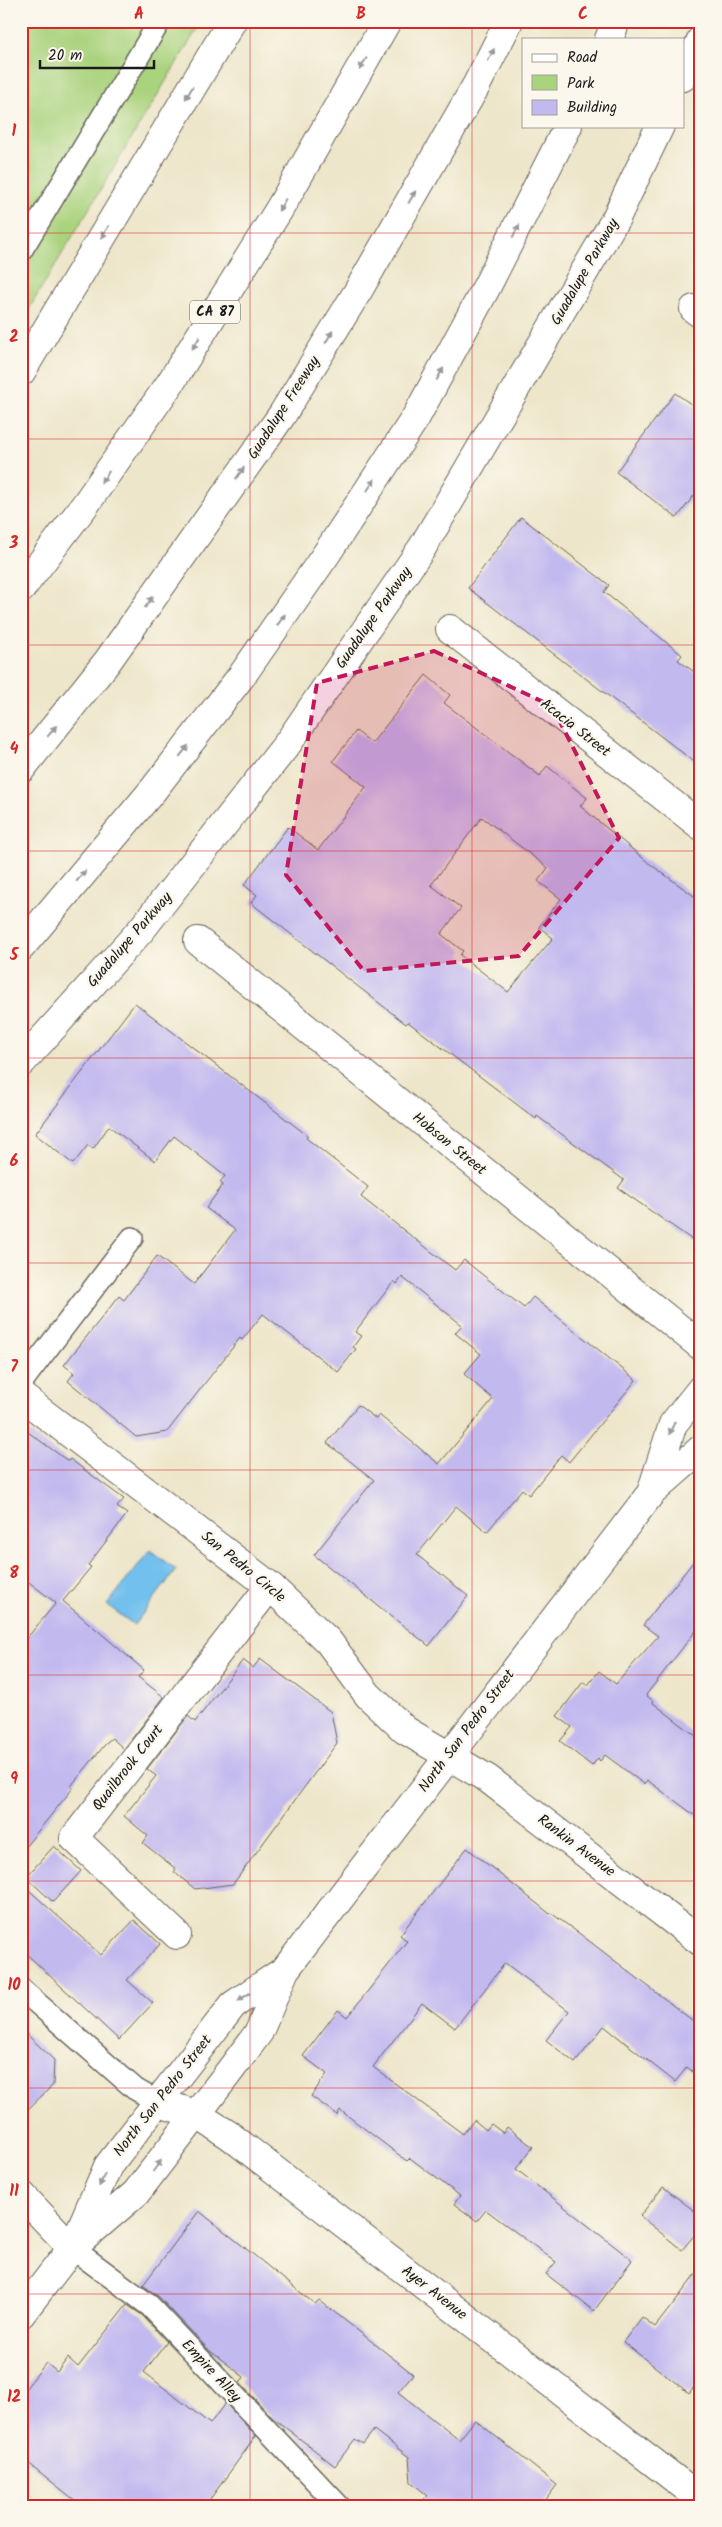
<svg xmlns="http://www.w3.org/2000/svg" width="722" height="2527" viewBox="0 0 722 2527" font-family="Kalam,sans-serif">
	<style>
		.green { fill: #aad37e; stroke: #63784d }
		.water { fill: #72c0ed; stroke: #476e84 }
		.building { fill: #c2b9ef; fill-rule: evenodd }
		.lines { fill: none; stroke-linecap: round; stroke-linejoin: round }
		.service-casing { stroke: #666359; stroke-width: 24 }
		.minor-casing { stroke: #666359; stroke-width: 30 }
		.tertiary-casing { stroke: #666359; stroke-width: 30 }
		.motorway-casing { stroke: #666359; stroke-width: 30 }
		.service { stroke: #fff; stroke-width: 21 }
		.minor { stroke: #fff; stroke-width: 28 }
		.tertiary { stroke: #fff; stroke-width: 28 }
		.motorway { stroke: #fff; stroke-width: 28 }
		.oneway { fill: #999 }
		.marked { fill: #c2185b; fill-opacity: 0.2; stroke: #c2185b; stroke-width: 4; stroke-dasharray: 10 6; stroke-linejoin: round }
		.grid { fill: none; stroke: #d62828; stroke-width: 1; stroke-opacity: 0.55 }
		.labels { text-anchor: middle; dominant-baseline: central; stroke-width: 4.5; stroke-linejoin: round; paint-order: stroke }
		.shield { fill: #fbf7ec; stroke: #5f5e5a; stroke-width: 1 }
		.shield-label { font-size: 14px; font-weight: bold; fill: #1c1c1c }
		.street-label { font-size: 15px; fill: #1c1c1c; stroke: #fbf7ec }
		.neatline { fill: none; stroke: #d62828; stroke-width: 2 }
		.grid-label { font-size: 16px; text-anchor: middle; font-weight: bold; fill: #d62828 }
	</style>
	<rect width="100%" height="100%" fill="#fbf7ec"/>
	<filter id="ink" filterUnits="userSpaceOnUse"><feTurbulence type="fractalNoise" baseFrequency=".02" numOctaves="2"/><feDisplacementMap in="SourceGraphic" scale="10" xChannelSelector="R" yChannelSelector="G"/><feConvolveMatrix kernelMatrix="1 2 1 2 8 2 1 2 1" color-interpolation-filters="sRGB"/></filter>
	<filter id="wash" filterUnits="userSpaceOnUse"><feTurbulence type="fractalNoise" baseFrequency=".0096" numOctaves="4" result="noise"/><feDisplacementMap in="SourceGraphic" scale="20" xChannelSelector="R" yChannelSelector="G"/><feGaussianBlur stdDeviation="1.12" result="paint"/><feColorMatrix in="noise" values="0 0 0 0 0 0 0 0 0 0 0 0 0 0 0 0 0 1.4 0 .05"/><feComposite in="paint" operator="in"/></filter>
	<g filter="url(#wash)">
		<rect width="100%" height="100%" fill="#eee6ca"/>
		<!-- green -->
		<path class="green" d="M21,21H202L21,322Z"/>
		<!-- water -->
		<path class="water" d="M150,1550L176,1570L134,1625L107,1605Z"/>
		<g id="blocks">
			<!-- building -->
			<path class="building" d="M675,393L701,411V486L677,518L616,472Z
				M521,517L609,585L604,592L682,655L678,660L701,677V767L468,588Z
				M426,675L450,695L444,703L540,776L547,766L587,798L580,806L650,864L701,901V1246L618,1188L624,1180L537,1116L536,1119L408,1022L406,1024L251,903L257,895L244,885L288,827L318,850L366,787L333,761L356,731L372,743ZM482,817L548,868L538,881L561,899L539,927L553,938L508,992L460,955L463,951L441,934L461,908L431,885Z
				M135,1003L308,1136L306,1138L368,1187L361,1197L455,1270L464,1260L524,1308L533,1297L636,1380L569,1462L561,1455L529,1495L522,1489L487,1532L456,1506L417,1555L468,1596L429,1646L314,1555L374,1480L327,1443L358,1405L376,1419L379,1415L439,1464L493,1399L464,1374L481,1354L455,1333L462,1325L402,1277L397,1284L394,1281L355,1332L361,1336L353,1347L356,1349L338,1372L263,1314L242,1340L240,1338L167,1432L136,1437L68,1381L74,1373L64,1365L119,1296L124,1300L157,1256L194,1284L235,1230L206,1208L223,1185L220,1182L225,1176L174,1136L155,1161L109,1126L93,1149L88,1145L73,1164L35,1134Z
				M21,1427L68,1461L70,1459L124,1499L117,1507L127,1514L88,1565L91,1567L63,1601L144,1670L138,1677L164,1697L124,1749L112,1738L108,1741L71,1786L73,1788L21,1852V1645L56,1603L21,1576Z
				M701,1552V1624L646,1695L653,1701L652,1702L701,1740V1820L647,1780L644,1784L605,1755L600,1761L598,1758L592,1766L560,1741L572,1727L557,1716L583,1682L588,1685L599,1671L616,1684L658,1636L643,1625Z
				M260,1659L331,1712L337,1743L233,1884L195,1889L174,1872L176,1869L143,1843L148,1836L124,1816L156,1776L147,1769L188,1716L195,1722L243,1660L253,1668Z
				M54,1846L81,1871L53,1902L26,1877Z
				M467,1848L550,1914L551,1913L584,1937L701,2027V2078L687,2067L675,2082L604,2026L575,2063L546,2040L569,2011L505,1963L455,2028L422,2003L373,2067L463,2134L474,2120L486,2130L491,2124L503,2133L507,2127L533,2147L516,2169L632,2260L594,2311L546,2274L556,2262L486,2210L477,2221L454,2204L460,2196L410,2158L407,2161L340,2110L337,2115L311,2096L327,2074L303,2056L338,2010L347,2017L383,1972L407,1941L400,1935Z
				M21,1883L101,1955L134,1920L160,1944L127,1980L153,2003L119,2040L21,1949Z
				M21,2029L54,2060L53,2085L21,2116Z
				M663,2187L701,2216V2227L682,2250L640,2216Z
				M199,2211L315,2304L319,2300L413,2374L398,2392L459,2440L475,2420L557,2485L541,2506H420L427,2495L411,2482L409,2457L374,2430L363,2444L355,2439L335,2466L273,2418L240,2383L244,2377L209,2350L159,2297L143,2285Z
				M701,2268V2378L689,2393L623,2342L642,2317L655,2327Z
				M127,2305L142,2315L167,2342L144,2372L210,2424L225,2403L256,2436L205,2506H82L21,2457V2394L46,2363L57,2372L68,2358L78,2367Z"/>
		</g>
	</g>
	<g filter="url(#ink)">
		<use href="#blocks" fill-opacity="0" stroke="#666359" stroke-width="1"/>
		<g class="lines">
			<defs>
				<path id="service" d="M21,251L160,21
					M21,1383L132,1238
					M21,1989L135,2089L159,2103
					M72,2248L150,2306L339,2506"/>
				<path id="minor" d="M694,309L701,314
					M450,629L701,826
					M198,941L701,1346
					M21,1396L270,1586L328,1641L368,1695L405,1730L488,1779L701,1942
					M177,1935L74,1838L270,1586
					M159,2103L196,2114L229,2135L701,2499
					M21,2194L72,2248"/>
				<path id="tertiary" d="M683,77L701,40
					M21,1063L141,930L288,743L422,548L616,218L660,126
					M651,1493L673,1424L701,1389
					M75,2242L108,2166L233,2005L285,1970
					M21,2314L72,2248L136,2193L229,2072L259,2032L285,1970L651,1493L701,1449"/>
				<path id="motorway" d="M609,39L616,21
					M21,372L232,21
					M21,589L85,505L171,382L280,208L387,21
					M21,769L107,662L282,415L358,291L476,86L509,21
					M21,947L153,790L243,674L325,556L416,417L486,288L568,126"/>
			</defs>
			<!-- service casing -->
			<use href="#service" class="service-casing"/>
			<!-- minor casing -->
			<use href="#minor" class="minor-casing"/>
			<!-- tertiary casing -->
			<use href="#tertiary" class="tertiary-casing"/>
			<!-- motorway casing -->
			<use href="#motorway" class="motorway-casing"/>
			<!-- service -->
			<use href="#service" class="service"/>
			<!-- minor -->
			<use href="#minor" class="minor"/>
			<!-- tertiary -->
			<use href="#tertiary" class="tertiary"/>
			<!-- motorway -->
			<use href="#motorway" class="motorway"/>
		</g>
		<!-- one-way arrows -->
		<defs><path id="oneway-solid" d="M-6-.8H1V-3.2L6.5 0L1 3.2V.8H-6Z" transform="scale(1.25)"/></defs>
		<g class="oneway">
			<use href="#oneway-solid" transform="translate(491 55) rotate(-63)"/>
			<use href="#oneway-solid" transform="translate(363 64) rotate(120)"/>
			<use href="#oneway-solid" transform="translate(189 93) rotate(121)"/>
			<use href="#oneway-solid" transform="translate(412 197) rotate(-60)"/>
			<use href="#oneway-solid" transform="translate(282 205) rotate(120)"/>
			<use href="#oneway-solid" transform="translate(516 231) rotate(-62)"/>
			<use href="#oneway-solid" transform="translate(105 232) rotate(121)"/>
			<use href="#oneway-solid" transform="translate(329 337) rotate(-59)"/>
			<use href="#oneway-solid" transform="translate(196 343) rotate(122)"/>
			<use href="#oneway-solid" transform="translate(440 374) rotate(-61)"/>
			<use href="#oneway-solid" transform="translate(240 473) rotate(-54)"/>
			<use href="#oneway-solid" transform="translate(105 477) rotate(125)"/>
			<use href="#oneway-solid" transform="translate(371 485) rotate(-57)"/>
			<use href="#oneway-solid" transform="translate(149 602) rotate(-55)"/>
			<use href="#oneway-solid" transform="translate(281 620) rotate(-55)"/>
			<use href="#oneway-solid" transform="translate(52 731) rotate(-51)"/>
			<use href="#oneway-solid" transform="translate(184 751) rotate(-52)"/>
			<use href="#oneway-solid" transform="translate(81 876) rotate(-50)"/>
			<use href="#oneway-solid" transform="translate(672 1428) rotate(114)"/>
			<use href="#oneway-solid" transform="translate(244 1997) rotate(146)"/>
			<use href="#oneway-solid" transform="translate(157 2166) rotate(-53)"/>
			<use href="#oneway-solid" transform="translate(102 2180) rotate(114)"/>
		</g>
	</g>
	<!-- marked area -->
	<path class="marked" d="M434,651L552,706L619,838L519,956L364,971L286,875L317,683Z"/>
	<!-- grid -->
	<path class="grid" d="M250,21V2506M472,21V2506M21,233H701M21,439H701M21,645H701M21,851H701M21,1058H701M21,1263H701M21,1470H701M21,1675H701M21,1881H701M21,2088H701M21,2294H701"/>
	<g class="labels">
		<!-- shield labels -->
		<rect class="shield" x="190" y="300.5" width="50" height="23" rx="4"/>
		<g class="shield-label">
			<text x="215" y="312">CA 87</text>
		</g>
		<!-- street labels -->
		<g class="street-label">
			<text transform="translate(585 272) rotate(-60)">Guadalupe Parkway</text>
			<text transform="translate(284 408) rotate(-57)">Guadalupe Freeway</text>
			<text transform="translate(374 618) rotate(-55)">Guadalupe Parkway</text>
			<text transform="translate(575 728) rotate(38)">Acacia Street</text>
			<text transform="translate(130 940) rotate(-49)">Guadalupe Parkway</text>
			<text transform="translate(449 1144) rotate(39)">Hobson Street</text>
			<text transform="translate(243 1567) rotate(39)">San Pedro Circle</text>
			<text transform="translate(467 1731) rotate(-53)">North San Pedro Street</text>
			<text transform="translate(128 1768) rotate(-52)">Quailbrook Court</text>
			<text transform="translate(576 1846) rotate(37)">Rankin Avenue</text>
			<text transform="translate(163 2096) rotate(-52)">North San Pedro Street</text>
			<text transform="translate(434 2293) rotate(38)">Ayer Avenue</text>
			<text transform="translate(211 2371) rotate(47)">Empire Alley</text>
		</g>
	</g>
	<!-- margin -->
	<rect width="722" height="2527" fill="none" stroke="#fbf7ec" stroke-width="55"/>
	<!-- legend -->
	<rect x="522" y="38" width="162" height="90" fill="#fbf7ec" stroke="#a29f99"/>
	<rect x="532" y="54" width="25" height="8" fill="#ffffff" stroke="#a29f99"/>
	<text x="567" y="62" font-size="15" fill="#1c1c1c">Road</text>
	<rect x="532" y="75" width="25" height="15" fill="#aad37e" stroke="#a29f99"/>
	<text x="567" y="88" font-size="15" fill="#1c1c1c">Park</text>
	<rect x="532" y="100" width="25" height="15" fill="#c2b9ef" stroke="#a29f99"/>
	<text x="567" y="112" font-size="15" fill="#1c1c1c">Building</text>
	<!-- scale -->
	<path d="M40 60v8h114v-8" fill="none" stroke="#1c1c1c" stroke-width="2.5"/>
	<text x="48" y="60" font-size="15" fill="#1c1c1c" stroke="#fbf7ec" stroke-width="4" paint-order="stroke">20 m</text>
	<rect x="28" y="28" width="666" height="2472" class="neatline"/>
	<g class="grid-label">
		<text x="139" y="19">A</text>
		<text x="361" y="19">B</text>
		<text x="583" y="19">C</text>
		<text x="14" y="136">1</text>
		<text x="14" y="342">2</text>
		<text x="14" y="548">3</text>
		<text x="14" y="754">4</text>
		<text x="14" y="960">5</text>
		<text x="14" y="1166">6</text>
		<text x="14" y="1372">7</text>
		<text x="14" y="1578">8</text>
		<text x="14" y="1784">9</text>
		<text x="14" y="1990">10</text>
		<text x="14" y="2196">11</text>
		<text x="14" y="2402">12</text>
	</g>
</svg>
